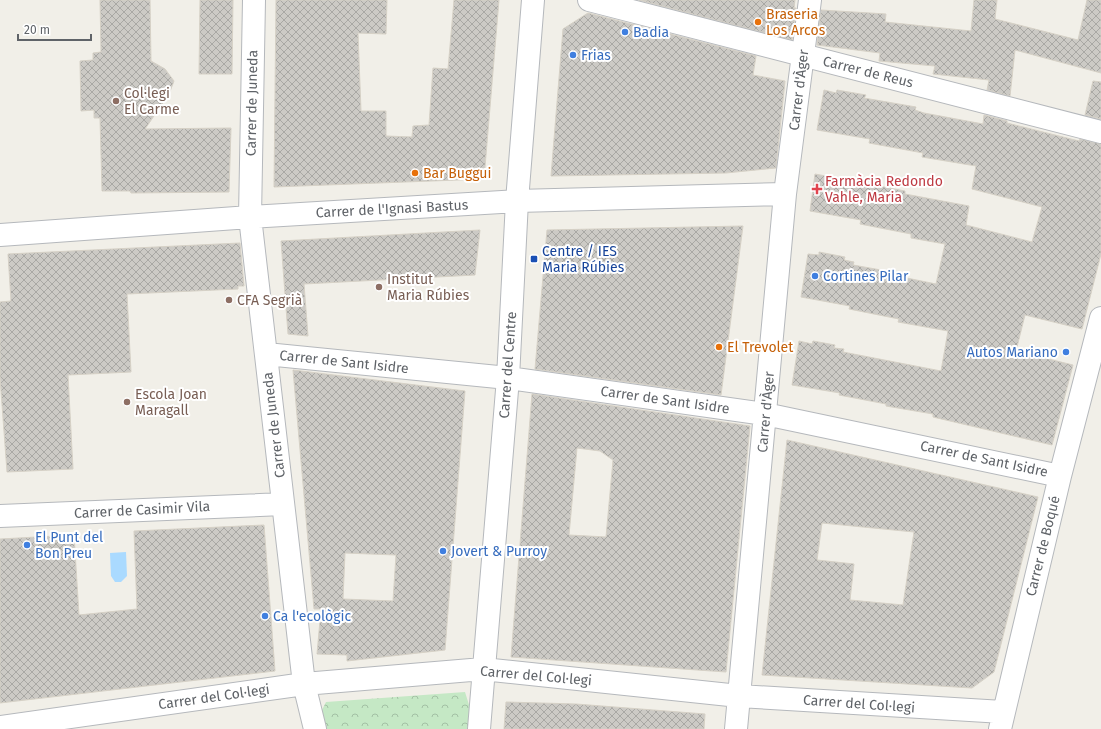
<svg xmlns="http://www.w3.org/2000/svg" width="1101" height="729" viewBox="0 0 1101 729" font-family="'Fira Sans',sans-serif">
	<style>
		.park { fill: url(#park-crowns) }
		.water { fill: #aadaff }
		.building { fill: url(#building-cross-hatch); stroke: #d6d1c6; fill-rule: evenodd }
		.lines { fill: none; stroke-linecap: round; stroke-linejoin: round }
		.minor-casing { stroke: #b5b8bc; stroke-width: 24 }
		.minor { stroke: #fff; stroke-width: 22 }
		.food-dot { fill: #e8710a; stroke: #fff; stroke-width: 1.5 }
		.shop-dot { fill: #3f7fe0; stroke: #fff; stroke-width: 1.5 }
		.education-dot { fill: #8d6e63; stroke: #fff; stroke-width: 1.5 }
		.health-dot { fill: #e0444e; stroke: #fff; stroke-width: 1.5 }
		.transit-dot { fill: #1a4fb4; stroke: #fff; stroke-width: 1.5 }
		.labels { text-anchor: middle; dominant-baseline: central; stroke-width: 4; stroke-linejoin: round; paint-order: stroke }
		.food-label { font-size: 14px; fill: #c56008; stroke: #fff; text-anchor: start }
		.shop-label { font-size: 14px; fill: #366cbe; stroke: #fff; text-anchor: start }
		.street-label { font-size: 14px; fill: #5f6368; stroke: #fff }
		.education-label { font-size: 14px; fill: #785e54; stroke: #fff; text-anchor: start }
		.health-label { font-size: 14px; fill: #be3a42; stroke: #fff; text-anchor: start }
		.transit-label { font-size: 14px; fill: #164399; stroke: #fff; text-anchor: start }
	</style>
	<defs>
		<pattern id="park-crowns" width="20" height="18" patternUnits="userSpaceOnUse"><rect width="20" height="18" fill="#c5e8c5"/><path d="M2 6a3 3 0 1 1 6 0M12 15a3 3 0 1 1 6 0" fill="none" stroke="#a3c0a4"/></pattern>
		<pattern id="building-cross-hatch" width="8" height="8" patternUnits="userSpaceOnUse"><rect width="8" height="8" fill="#cccac5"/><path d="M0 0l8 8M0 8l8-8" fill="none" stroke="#a9a8a4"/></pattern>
	</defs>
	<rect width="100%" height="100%" fill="#f1efe8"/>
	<!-- park -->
	<path class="park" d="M465,692L470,708L469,729H325L321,712L326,702Z"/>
	<!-- water -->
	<path class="water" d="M126,552L127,576L121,582H115L111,576L110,553Z"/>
	<!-- building -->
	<path class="building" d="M100,0H150L151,61L165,69L174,81L169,94L145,129L231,128L229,192L131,193L130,191H102L100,118H94V110L81,111L80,61L93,60V53L101,52Z
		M200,0H233L232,74H199Z
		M276,0H387L386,34L358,33L361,111H386V136L412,137L413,126L429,125L433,68L448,69L454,0H499L484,179L274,187Z
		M639,0H795L794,8H796L792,40Z
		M974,0H997L995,19L1078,40L1087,0H1101V73L1015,50L1010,96L987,90L989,80L933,74L935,66L879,61L880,53L817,45L821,10L886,14L885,22L971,31Z
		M588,13L756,56L753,75L785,81L776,168L726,173L551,176L563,29Z
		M1093,81L1101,82V119L1085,115Z
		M824,90L836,93L837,90L866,95L864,98L916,107L915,110L924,113L983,124L984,115L1007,121V123L1079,141L1080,139L1101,144V254L1082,329L1025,315L1016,351L1073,365L1052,445L933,417V414L886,406V404L839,395L840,393L792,385L799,341L812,344L813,341L835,345L834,348L844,349L843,352L941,371L948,331L898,322L899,319L849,309L850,306L801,297L808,254L819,255V252L845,257L844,260L854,262L853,265L892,272V275L936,284L945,244L911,238V234L860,224L861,220L810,211L815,174L905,191V194L969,206L966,225L1032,242L1042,207L972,189L976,166L922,157L923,153L869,143L870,139L817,130Z
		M743,226L721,395L535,369L547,230Z
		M480,230L475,275L304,284L308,336L288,334L281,241Z
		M240,243L244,286H238V289L127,294L131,372L68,375L73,469L7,472L0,378V302L11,301L8,254Z
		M293,370L465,391L445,650L347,661V655L317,654L321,609H314ZM345,553L396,555L393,601L343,599Z
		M532,394L750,426L726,672L511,657ZM577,448L600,451L613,460L606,537L569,535Z
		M787,440L1038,497L994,672L972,688L762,675ZM822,523L914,532L903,605L850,600L854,564L817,560Z
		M264,525L275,671L0,703V539L74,535L79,615L137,609L134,531Z
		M506,702L576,704L705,714L704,729H504Z"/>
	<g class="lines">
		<defs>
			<path id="minor" d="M254,0L250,217L304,684L315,729
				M589,0L1101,132
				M0,235L250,217L517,201L785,194
				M266,354L508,378L765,414L1060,476
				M0,516L283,504
				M0,727L304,684L483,669L739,696L1003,712
				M479,729L508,378L517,201L533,0
				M736,729L785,194L810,0
				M1000,729L1060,476L1101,318"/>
		</defs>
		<!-- minor casing -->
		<use href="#minor" class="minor-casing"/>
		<!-- minor -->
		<use href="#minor" class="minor"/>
	</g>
	<!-- markers -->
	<g class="food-dot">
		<circle cx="758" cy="22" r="4"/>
		<circle cx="415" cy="173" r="4"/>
		<circle cx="719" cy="347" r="4"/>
	</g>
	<g class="shop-dot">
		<circle cx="625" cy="32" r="4"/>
		<circle cx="573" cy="55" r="4"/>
		<circle cx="815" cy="276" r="4"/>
		<circle cx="1066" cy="352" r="4"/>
		<circle cx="27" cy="545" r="4"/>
		<circle cx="443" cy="551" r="4"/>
		<circle cx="265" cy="616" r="4"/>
	</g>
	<g class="education-dot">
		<circle cx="116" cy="101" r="4"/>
		<circle cx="379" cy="287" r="4"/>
		<circle cx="229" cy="300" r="4"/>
		<circle cx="127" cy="402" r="4"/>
	</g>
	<path class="health-dot" d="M815 183h4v4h4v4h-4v4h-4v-4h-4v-4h4z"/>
	<rect class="transit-dot" x="530" y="255" width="8" height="8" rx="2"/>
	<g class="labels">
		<!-- food labels -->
		<g class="food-label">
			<text x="766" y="14">Braseria<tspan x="766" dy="16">Los Arcos</tspan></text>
			<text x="423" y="173">Bar Buggui</text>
			<text x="727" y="347">El Trevolet</text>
		</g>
		<!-- shop labels -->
		<g class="shop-label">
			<text x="633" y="32">Badia</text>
			<text x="581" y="55">Frias</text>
			<text x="823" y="276">Cortines Pilar</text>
			<text x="1058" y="352" text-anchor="end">Autos Mariano</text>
			<text x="35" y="537">El Punt del<tspan x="35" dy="16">Bon Preu</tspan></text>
			<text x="451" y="551">Jovert &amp; Purroy</text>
			<text x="273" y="616">Ca l'ecològic</text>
		</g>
		<!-- street labels -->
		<g class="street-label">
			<text transform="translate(868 72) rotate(14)">Carrer de Reus</text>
			<text transform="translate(799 90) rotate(-83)">Carrer d'Àger</text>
			<text transform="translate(252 103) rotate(-89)">Carrer de Juneda</text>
			<text transform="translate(392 209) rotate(-3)">Carrer de l'Ignasi Bastus</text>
			<text transform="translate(344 362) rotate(6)">Carrer de Sant Isidre</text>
			<text transform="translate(508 365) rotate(-86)">Carrer del Centre</text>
			<text transform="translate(665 400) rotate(8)">Carrer de Sant Isidre</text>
			<text transform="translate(766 412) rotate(-85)">Carrer d'Àger</text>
			<text transform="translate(274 425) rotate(-97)">Carrer de Juneda</text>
			<text transform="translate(984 459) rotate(12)">Carrer de Sant Isidre</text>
			<text transform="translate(142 510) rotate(-3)">Carrer de Casimir Vila</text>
			<text transform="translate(1043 546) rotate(-76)">Carrer de Boqué</text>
			<text transform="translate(536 676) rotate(5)">Carrer del Col·legi</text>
			<text transform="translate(214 697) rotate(-8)">Carrer del Col·legi</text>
			<text transform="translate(859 704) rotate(4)">Carrer del Col·legi</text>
		</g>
		<!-- education labels -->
		<g class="education-label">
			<text x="124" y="93">Col·legi<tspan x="124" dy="16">El Carme</tspan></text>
			<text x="387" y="279">Institut<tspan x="387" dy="16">Maria Rúbies</tspan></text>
			<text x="237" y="300">CFA Segrià</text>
			<text x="135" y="394">Escola Joan<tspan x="135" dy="16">Maragall</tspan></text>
		</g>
		<!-- health labels -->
		<g class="health-label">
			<text x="825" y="181">Farmàcia Redondo<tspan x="825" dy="16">Vahle, Maria</tspan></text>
		</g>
		<!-- transit labels -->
		<g class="transit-label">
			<text x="542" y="251">Centre / IES<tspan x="542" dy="16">Maria Rúbies</tspan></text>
		</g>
	</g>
	<!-- scale -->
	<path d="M18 34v6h73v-6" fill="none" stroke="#5f6368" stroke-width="2"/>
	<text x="24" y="34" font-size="12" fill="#5f6368" stroke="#ffffff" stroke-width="3" paint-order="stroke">20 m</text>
</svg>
